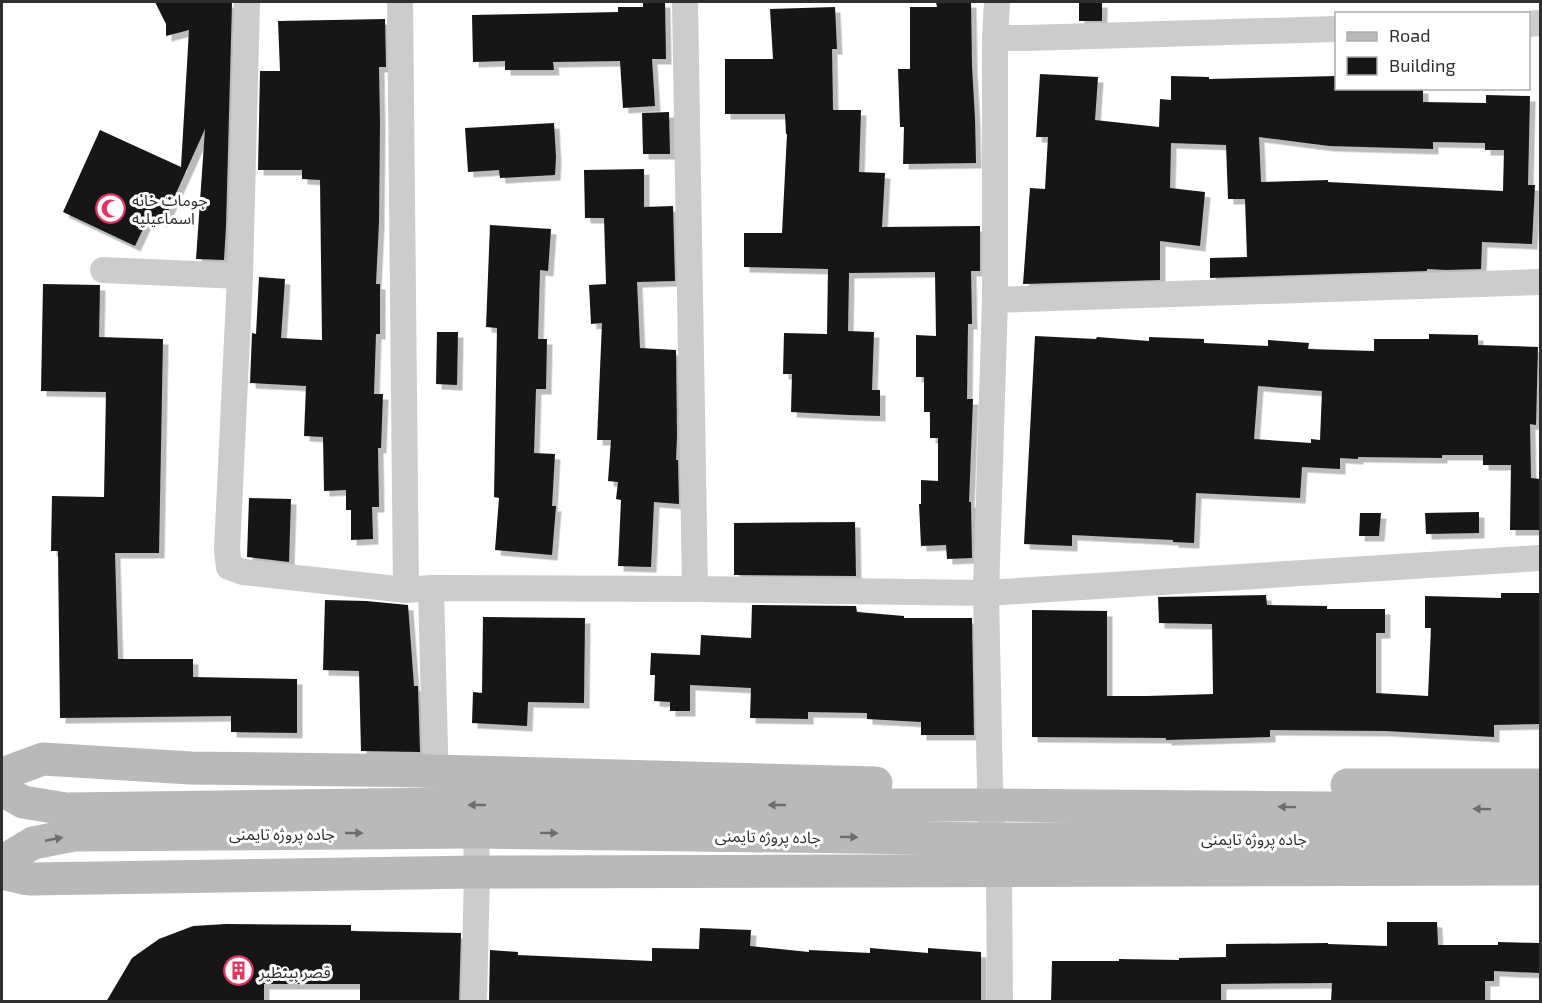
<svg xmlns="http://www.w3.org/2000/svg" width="1542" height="1003" viewBox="0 0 1542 1003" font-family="'Exo 2','Noto Sans Arabic',sans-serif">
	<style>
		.building { fill: #161616; fill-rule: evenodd; filter: url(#shadow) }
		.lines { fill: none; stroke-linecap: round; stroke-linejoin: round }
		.street { stroke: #ccc; stroke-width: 26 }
		.secondary { stroke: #b9b9b9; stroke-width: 33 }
		.oneway { fill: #6d6d6d }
		.labels { text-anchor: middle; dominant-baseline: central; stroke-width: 6; stroke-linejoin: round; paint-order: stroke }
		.poi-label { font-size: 16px; fill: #2f2f2f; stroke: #fff; text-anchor: start }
		.street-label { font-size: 16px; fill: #2f2f2f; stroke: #fff }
	</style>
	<defs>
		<filter id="shadow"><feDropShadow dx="5.5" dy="5.5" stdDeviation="0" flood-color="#0004"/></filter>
	</defs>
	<rect width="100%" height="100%" fill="#fff"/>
	<!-- building -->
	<path class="building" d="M155,2H232L226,226L224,260L196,259L205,129L163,222L149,216L135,246L63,212L100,130L181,167L189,30L166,36V24Z
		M643,2H665L666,59H652L655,106L623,108L620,61L553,62L554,70H505V61L473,62L472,15L618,12V7H643Z
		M936,2H971L972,66L975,119L976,163L903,164L904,127H900L898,69H910V7H937Z
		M1079,2H1102V21H1079Z
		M835,7L837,49H832L833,110H861L859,172L885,173L882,227L980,226V271H971L972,324H968L967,399H973L969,502H971L972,558L947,559L946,545L921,546L919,504H921V480L938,481V438H930V412H924V377H916V335L936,336L935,272L849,273L848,331L874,332L872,390H880V416L849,415L791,412L792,374H783L784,333L827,334L828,269L744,267V233H782L787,134H786L785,114H725V59H773L770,9Z
		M385,19L386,67H379L380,124L379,222L376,284H380V334H376L374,394H383L381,448H378L379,507H372L373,539L351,540V510H346V490L324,491L323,437L304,436L306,386L250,383L252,333L256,334L259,277L285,279L281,338L322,340L320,180L302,179V170H258L260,71H280L278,21Z
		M1040,74L1098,77L1095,120L1159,127L1160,99L1171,100V76L1209,77V79L1336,76V88H1423V102L1486,103V95L1530,96L1528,185H1535L1532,244L1482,242L1481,269L1446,270L1427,269V271L1210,278V258L1247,257L1245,199H1228L1226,145L1171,143L1170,188L1205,192L1200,246L1160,241V280L1023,284L1030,188L1045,189L1048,137H1036ZM1259,137L1329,146L1433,149V142L1485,143V150H1504L1503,191L1328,182V180L1261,182Z
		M669,112L670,154H643L642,113Z
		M554,123L556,157L555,175L500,178L499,170L468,172L465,128Z
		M644,169V207L673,206L675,281L637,282L640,348L676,350L677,436L676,460H678L679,504L654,502L651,567L618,566L621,500L616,499L618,482L608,481L611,440H597L602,323L591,324L589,285L606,284L604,218H585L584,170Z
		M490,225L551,229L548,271L540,270L538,339H547L546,389H536L534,453L555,454L552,506H556L552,555L495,550L499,498L494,497L497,328L486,327Z
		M43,284L100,285L99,337L163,339L159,553H115L118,659H193V677L297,679V733L231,732V716L60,718L58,551H51L52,496L104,497L106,392L41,391Z
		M437,332H458L457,385L436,384Z
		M1429,334L1478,335V345L1538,347L1536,425L1530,424L1531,478L1540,479V530H1510L1511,465H1483V455H1442V458L1358,457V459L1340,458V469L1302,467L1300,498L1196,493L1194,543L1173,542V540L1072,535V546L1024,544L1035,336L1096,339L1097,337L1149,341V337L1204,339V343L1268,346V340L1309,343L1308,349L1374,351V339H1429ZM1258,386L1322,391L1320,440L1311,439V443L1254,439Z
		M249,498L291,499L289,562L247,557Z
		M1479,512V533L1426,534L1425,513Z
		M1360,513H1381L1379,536H1359Z
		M855,522L856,576L734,575V523Z
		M1501,593H1540V724L1494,725V737L1386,731L1270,730V737L1166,740V738L1032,737V610L1107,611V696H1147L1213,694L1212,624L1159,623L1158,597L1266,595L1267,605L1327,606V609H1385V633H1376V693L1428,696L1431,628H1425V596L1501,598Z
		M325,600L366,601L408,605L414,686H418L420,752L361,751L359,671L323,670Z
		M752,605L856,606L857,612L904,616V618H972L974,735H921V722L867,719V713L808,712V719L750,718L751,688L690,685V711H670V702L654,701L655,675H650L651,653L700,655L701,635L751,638Z
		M483,617L585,618L584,703L528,702L527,726L472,723L473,692L482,693Z
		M1387,922H1437L1438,945H1498V942L1540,943V973L1494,971V981H1485V1002H1331L1332,983L1221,984V1002H1051L1052,961H1119V959L1179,960V958L1226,957V944L1328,943V944L1387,946Z
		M226,924L351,925V931L461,933L459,1002H360V984H264V1002H106L132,958L159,939L193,926Z
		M700,928L751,930L750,946L809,952V950L870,953V948L928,953V948L981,952V1002H489L490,950L518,952V955L652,961V948L699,949Z"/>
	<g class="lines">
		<!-- street -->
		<path class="street" d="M247,2L240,276L227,550L229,567L243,572L406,590L431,588L695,589L986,593L1540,558
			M400,2L406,590
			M685,2L695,589
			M997,2L995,38V300L986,593L990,786L989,805L999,871L1000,1002
			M1528,24L1540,23
			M995,38H1026L1336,29
			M103,270L240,276
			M995,300L1540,282
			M431,588L436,789
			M474,1002L477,872L476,832"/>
		<!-- secondary -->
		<path class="secondary" d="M2,774L43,759L191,768L435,771L876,783
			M1347,785H1540
			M2,790L23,802L66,809L436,804L989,805L1540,810
			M2,862L33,843L74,835L476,832L994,839L1540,836
			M2,873L23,878L32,879L477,872L1540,869"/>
	</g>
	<!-- one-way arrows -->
	<defs><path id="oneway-solid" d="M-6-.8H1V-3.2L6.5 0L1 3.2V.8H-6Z" transform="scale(1.5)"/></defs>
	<g class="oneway">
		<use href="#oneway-solid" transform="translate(477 805) rotate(-180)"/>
		<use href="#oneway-solid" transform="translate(777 805) rotate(180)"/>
		<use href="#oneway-solid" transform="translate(1287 807) rotate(-179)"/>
		<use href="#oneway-solid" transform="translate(1482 809) rotate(-179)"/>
		<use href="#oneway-solid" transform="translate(354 833)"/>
		<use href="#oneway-solid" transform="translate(549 833) rotate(1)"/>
		<use href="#oneway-solid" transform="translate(849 837) rotate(1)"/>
		<use href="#oneway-solid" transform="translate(54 839) rotate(-11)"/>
	</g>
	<!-- icons -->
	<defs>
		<symbol id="mosque-ring" viewBox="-11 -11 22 22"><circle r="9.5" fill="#fff" stroke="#e13562" stroke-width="1.5"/><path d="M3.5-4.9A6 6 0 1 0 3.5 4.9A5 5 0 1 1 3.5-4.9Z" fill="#e13562"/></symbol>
		<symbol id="building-ring" viewBox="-11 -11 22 22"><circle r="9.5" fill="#fff" stroke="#e13562" stroke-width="1.5"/><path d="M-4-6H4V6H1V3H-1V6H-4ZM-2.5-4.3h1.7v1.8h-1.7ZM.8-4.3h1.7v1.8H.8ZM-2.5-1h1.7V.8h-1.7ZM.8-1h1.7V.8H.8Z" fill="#e13562"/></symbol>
	</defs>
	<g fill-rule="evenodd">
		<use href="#mosque-ring" x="94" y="192" width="33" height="33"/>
		<use href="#building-ring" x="222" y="954" width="33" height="33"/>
	</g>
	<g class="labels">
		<!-- poi labels -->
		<g class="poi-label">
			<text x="132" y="199">جومات خانه<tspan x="132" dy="18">اسماعيليه</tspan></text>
			<text x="259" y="971">قصر بینظیر</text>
		</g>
		<!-- street labels -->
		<g class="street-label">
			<text x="282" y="833">جاده پروژه تایمنی</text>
			<text transform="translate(768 836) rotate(1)">جاده پروژه تایمنی</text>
			<text x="1254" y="838">جاده پروژه تایمنی</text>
		</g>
	</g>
	<!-- border -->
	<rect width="1542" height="1003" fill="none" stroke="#2f2f2f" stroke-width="6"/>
	<!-- legend -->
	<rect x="1335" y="12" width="195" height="78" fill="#ffffff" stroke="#acacac" stroke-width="1.5"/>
	<rect x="1347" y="32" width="30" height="9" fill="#b9b9b9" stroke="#acacac" stroke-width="1.5"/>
	<text x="1389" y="42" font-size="18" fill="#2f2f2f">Road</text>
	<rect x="1347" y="57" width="30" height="18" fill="#161616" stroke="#acacac" stroke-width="1.5"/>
	<text x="1389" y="72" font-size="18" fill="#2f2f2f">Building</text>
</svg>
